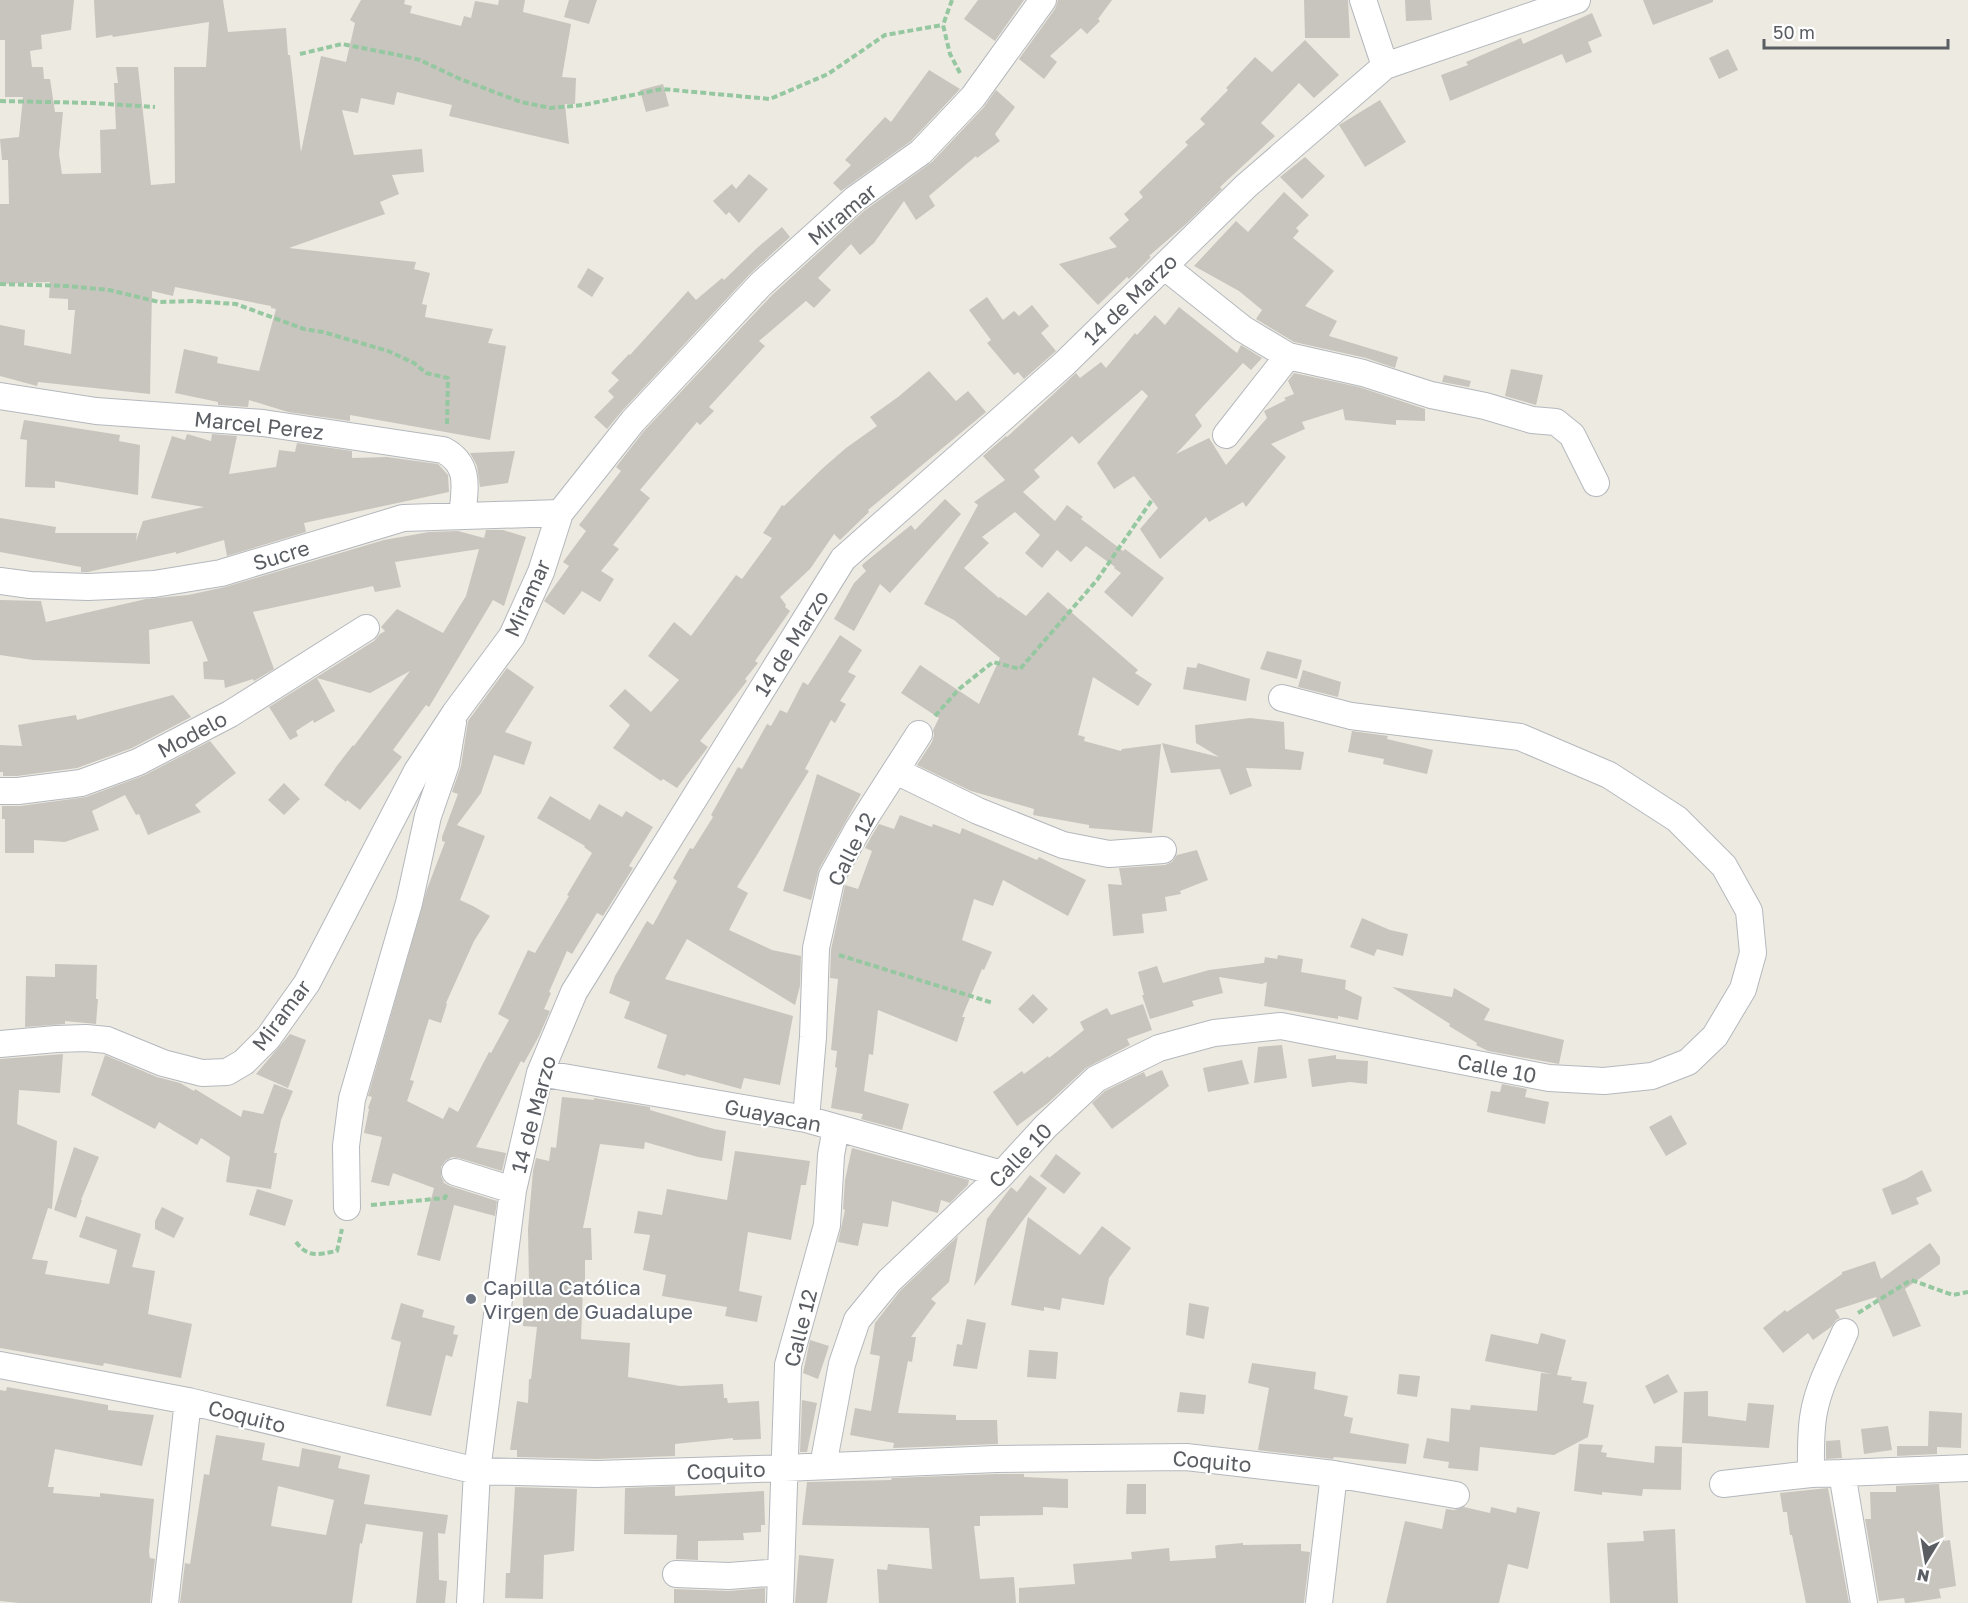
<svg xmlns="http://www.w3.org/2000/svg" width="1968" height="1603" viewBox="0 0 1968 1603" font-family="'Golos Text',sans-serif">
	<style>
		.building { fill: #c8c5be; fill-rule: evenodd }
		.lines { fill: none; stroke-linecap: round; stroke-linejoin: round }
		.minor-casing { stroke: #b4b8bd; stroke-width: 28 }
		.path { stroke: #95c8a1; stroke-width: 4; stroke-dasharray: 6 3; stroke-linecap: butt }
		.minor { stroke: #fff; stroke-width: 26 }
		.worship-dot { fill: #6b7280; stroke: #fff; stroke-width: 2 }
		.labels { text-anchor: middle; dominant-baseline: central; stroke-width: 4.5; stroke-linejoin: round; paint-order: stroke }
		.street-label { font-size: 21px; fill: #5a5e63; stroke: #fff }
		.worship-label { font-size: 21px; fill: #5b616d; stroke: #fff; text-anchor: start }
	</style>
	<rect width="100%" height="100%" fill="#edeae1"/>
	<!-- building -->
	<path class="building" d="M0,0H74L71,30L41,35L42,49L30,51L32,67H43L44,79H50L55,112H63L59,154L62,174L101,173L100,130L116,129L114,83H118L116,67H138L151,185L175,183L174,67H206L209,22L113,37L112,35L96,38L94,0H223L228,32L286,28L288,55H290L301,152L321,56L346,62L355,23L350,20L361,0H405L404,4L412,6L410,13L461,26L464,16L471,18L475,1L498,5L499,0H525L523,12L571,24L562,77L576,78L575,104H565L569,144L449,116L452,105L397,92L394,105L361,98L358,113L342,110L354,155L422,149L424,172L392,175L399,194L380,202L385,214L289,248L416,262L414,269L430,273L422,304L427,305L425,317L493,329L488,343L506,346L490,440L350,415V421L288,412L249,400L248,407L218,405V402L175,393L184,349L218,357L217,363L259,371L276,309L271,308V306L175,287L173,296L152,291L150,394L38,382L37,386L0,376V325L25,330L24,345L71,354L75,310H68V299L49,298L50,282L0,284V204H9L8,160H2L0,139L19,137L23,97H5V40H0Z
		M569,0H597L589,24L564,17Z
		M978,0H1024L995,41L964,19Z
		M1058,0H1112L1098,19L1100,21L1087,34L1081,28L1050,56L1057,62L1044,79L1019,59L1055,9Z
		M1304,0H1348L1350,38H1305Z
		M1405,0H1430L1432,20L1406,21Z
		M1643,0H1713V2L1653,25Z
		M1592,13L1602,36L1588,42L1592,52L1566,63L1562,54L1450,101L1441,75L1468,65L1466,62L1521,38L1523,44Z
		M1305,40L1339,75L1314,98L1299,83L1261,123L1275,136L1220,187L1222,189L1185,225L1149,256L1151,257L1129,279L1127,277L1098,305L1059,264L1117,247L1109,238L1129,220L1124,214L1143,197L1139,192L1188,145L1185,142L1205,124L1200,119L1228,90L1226,88L1255,57L1272,72Z
		M1728,49L1738,70L1719,79L1709,58Z
		M929,70L960,89L911,141L841,191L833,183L851,165L845,160L885,117L891,122Z
		M663,84L669,106L646,112L640,90Z
		M996,90L1015,107L995,134L1000,141L977,158L976,156L929,196L935,206L916,220L904,201L874,243L860,255L851,244L818,278L831,290L814,308L806,301L759,341L765,346L709,407L714,411L700,425L697,422L640,490L650,498L613,545L619,549L601,571L614,579L600,602L582,591L564,615L544,601L569,566L563,562L586,531L579,525L621,471L616,467L644,431L772,295L864,211L932,162L984,107Z
		M1380,100L1406,142L1365,167L1339,125Z
		M1305,157L1325,176L1302,199L1280,177Z
		M749,174L768,189L739,223L729,212L726,215L713,201L732,184L736,189Z
		M1284,192L1309,215L1296,228L1299,231L1293,238L1334,271L1305,306L1337,321L1329,336L1398,357L1395,368L1366,358L1294,342L1256,319L1262,310L1239,291L1194,266L1236,221L1248,232Z
		M782,227L790,237L750,274L622,411L607,429L594,417L614,397L608,391L619,380L611,373L629,354L630,355L688,291L696,300L722,278L724,280L757,248Z
		M588,268L604,278L592,297L577,287Z
		M987,297L1003,320L1014,311L1019,316L1032,305L1049,326L1041,333L1056,351L1024,379L1018,372L1014,375L987,343L991,340L969,310Z
		M1179,307L1237,353L1241,345L1262,358L1251,370L1243,363L1195,415L1202,426L1176,454L1209,438L1226,465L1267,418L1264,411L1286,400L1284,398L1294,394L1288,381L1294,373L1359,387L1425,409V421L1396,420V425L1345,420L1343,409L1302,422L1305,429L1271,444L1286,457L1246,507L1243,502L1209,522L1206,517L1160,559L1140,529L1158,508L1134,476L1114,489L1097,463L1148,396L1142,390L1079,444L1072,436L1034,470L1040,477L1023,492L1055,521L1067,505L1083,517L1081,519L1123,551L1125,549L1164,578L1132,617L1104,592L1121,573L1114,568L1115,567L1086,546L1071,562L1057,550L1042,568L1025,553L1040,535L1015,512L982,537L989,543L964,568L999,598L1000,597L1026,616L1048,592L1138,670L1135,673L1152,684L1138,706L1093,677L1078,735L1085,737L1084,741L1121,751L1122,749L1161,744L1152,833L1089,828V825L1033,815L1034,809L971,791L917,765L932,742L934,735L933,730L939,718L901,693L920,665L979,704L1000,658L954,620L924,604L978,505L974,502L1005,480L983,456L1006,436L1007,437L1076,373L1080,378L1101,362L1106,368L1135,333L1137,335L1155,315L1165,325Z
		M1511,369L1543,375L1536,405L1505,396Z
		M929,371L956,401L968,391L986,412L868,510L869,512L840,540L834,534L810,569L780,597L786,605L785,607L790,611L755,661L758,663L745,679L747,681L700,741L708,747L677,788L663,779L661,781L613,748L630,725L609,706L625,689L651,712L679,680L648,656L674,622L691,636L736,575L742,579L772,538L763,533L782,505L784,506L823,468L846,448L877,426L870,417L898,397Z
		M1444,375L1471,381L1469,387L1442,382Z
		M24,420L120,435L119,441L140,445L138,495L55,481V488L25,487L27,440L20,439Z
		M187,434L211,441L212,434L237,436L229,474L276,467L279,450L295,452L297,443L352,451V458L387,457L438,464L448,475L449,492L304,523L306,532L227,556L224,540L176,554V552L88,572H81V567L0,552V518L56,527L55,533H137L136,541L143,521L204,507L151,498L172,436L185,440Z
		M515,451L508,483L480,487L477,466L470,453Z
		M945,499L961,514L890,593L880,584L854,631L834,619L854,583L866,571L862,566L863,564L911,525L915,530Z
		M486,530H503L526,537L504,606L493,600L429,707L426,705L393,750L402,757L360,810L347,800L346,802L324,785L336,767L353,745L354,746L410,671L370,693L317,678L335,711L314,723L313,720L296,731L298,736L290,740L269,707L374,641L380,634L385,631L381,627L397,609L443,633L466,596L479,549L395,562L401,587L375,592L373,586L253,612L274,669L254,681L253,679L225,688L224,680L204,679L203,662L208,661L192,621L149,630L150,664L33,660L0,655V600L41,601L46,622L146,599L188,595L225,587L384,540L429,532L458,531L484,538Z
		M840,635L862,650L848,672L856,676L840,701L846,704L835,723L831,720L805,769L809,771L737,887L748,893L729,930L772,950L801,956L800,986L795,1005L687,939L665,979L793,1016L780,1085L744,1078L741,1089L686,1074L685,1076L657,1068L667,1035L624,1018L630,1002L609,993L615,976L647,921L653,925L677,881L673,878L690,848L693,849L713,817L711,815L738,767L742,769L767,724L771,726L780,710L787,713L803,682L808,685Z
		M1267,651L1302,660L1297,679L1260,669Z
		M1198,663L1250,679L1246,701L1183,689L1187,667L1196,668Z
		M507,668L534,687L505,732L532,742L524,765L494,755L481,793L457,825L485,836L460,900L473,906L490,916L474,941L446,1003L447,1004L441,1023L429,1019L410,1080L414,1081L407,1101L443,1119L449,1107L458,1112L489,1052L491,1053L509,1020L498,1014L528,950L535,953L569,896L567,895L592,853L584,847L585,846L537,818L550,796L590,820L599,804L622,817L626,811L653,827L629,866L633,868L603,916L597,913L572,954L567,951L549,992L551,993L544,1009L550,1011L539,1036L524,1063L521,1061L476,1147L506,1153L502,1171L459,1158L452,1157L445,1161L441,1167V1176L444,1183L450,1186L497,1201L495,1216L454,1205L440,1261L417,1255L434,1188L393,1173L389,1186L371,1182L382,1137L364,1133L369,1109L368,1108L372,1097L368,1096L427,889L445,842L442,841V837L458,794L452,792L461,766L468,721Z
		M1303,670L1341,682L1338,697L1298,687Z
		M173,695L191,717L132,748L77,768L17,776H3V772H0V745L22,746L18,725L76,715L77,720Z
		M1250,718L1284,722L1285,749L1304,752L1301,770L1246,768L1252,786L1230,795L1220,769L1171,773L1162,743L1219,757L1196,743L1195,725Z
		M1352,731L1388,736L1387,739L1433,750L1427,774L1383,764L1384,759L1348,752Z
		M210,741L236,773L195,805L201,812L148,835L139,814L136,815L125,795L92,811L99,830L65,842L34,840V853H5V819H2V806H20L86,797L145,775Z
		M817,774L861,794L819,869L811,900L783,891Z
		M284,783L300,799L284,815L268,800Z
		M900,815L932,827L933,824L960,834L962,828L1037,860L1039,857L1086,880L1068,916L1003,880L993,906L974,899L962,940L992,952L984,970L982,969L962,1017H965L957,1042L878,1010L873,1055L869,1054L864,1091L909,1104L902,1130L861,1119L863,1114L831,1108L837,1068L835,1067L837,1051L831,1050L838,979L830,978L831,950L845,885L858,889L872,851L865,848L871,837L879,824L894,829Z
		M1197,850L1208,880L1180,891L1181,894L1165,897L1167,911L1142,914L1144,933L1113,936L1108,884L1122,885L1119,868L1165,865L1172,862L1177,855Z
		M1362,918L1390,930L1408,934L1403,956L1377,949L1374,956L1350,947Z
		M1278,955L1303,959L1301,972L1346,980L1345,989L1362,997L1358,1020L1338,1016V1019L1264,1006L1267,982L1262,984L1219,977L1223,993L1192,1001L1194,1006L1150,1019L1142,995H1144L1138,972L1157,966L1163,983L1209,970L1264,963L1265,957L1277,959Z
		M55,964L97,965L96,999H98L96,1024L65,1021V1024L25,1027L26,976L55,977Z
		M1392,987L1452,997L1454,988L1490,1009L1484,1020L1564,1040L1559,1064L1488,1051L1476,1045L1477,1043L1449,1026L1450,1024Z
		M1033,994L1048,1009L1033,1024L1018,1009Z
		M1143,1004L1152,1030L1127,1039L1130,1045L1086,1068L1048,1103L1017,1126L993,1092L1022,1071L1024,1074L1048,1056L1049,1058L1084,1030L1080,1022L1107,1008L1111,1015Z
		M290,1034L306,1040L288,1088L256,1074Z
		M1282,1045L1287,1078L1254,1083L1258,1047Z
		M63,1054L60,1093L19,1090L17,1124L57,1141L52,1209L48,1208L32,1259L48,1261L45,1274L109,1284L117,1250L79,1237L86,1216L141,1234L132,1267L155,1271L148,1314L192,1324L181,1378L104,1363L103,1366L0,1348V1059Z
		M105,1055L157,1077L180,1083L194,1091L195,1089L241,1117L243,1110L263,1114L274,1084L293,1091L281,1120L274,1153H277L271,1189L226,1182L230,1157L201,1138L197,1145L159,1122L155,1129L91,1095Z
		M1336,1055V1059L1368,1061L1367,1084L1350,1082L1312,1087L1308,1059Z
		M1242,1060L1249,1084L1208,1092L1203,1068Z
		M1162,1070L1169,1086L1112,1129L1092,1103L1105,1091L1144,1072L1146,1077Z
		M1502,1084L1527,1089L1525,1097L1549,1102L1545,1124L1487,1112L1491,1091L1500,1092Z
		M562,1097L594,1100V1098L650,1107V1110L714,1129L726,1131L722,1161L698,1157L645,1142L644,1149L600,1144L583,1228H591L592,1260H585V1286H583L581,1339L630,1343L628,1377L680,1386L723,1384L724,1398H727L728,1403L759,1401L761,1439L733,1440V1438L675,1444V1456L597,1459L517,1457V1450H510L517,1401L528,1403L529,1379H531L537,1327L523,1326V1284H529L528,1229L533,1171L536,1158L549,1161L551,1147L556,1148Z
		M1671,1115L1687,1144L1666,1156L1649,1127Z
		M74,1147L99,1157L81,1200H82L76,1218L54,1210Z
		M852,1148L969,1180L968,1185L950,1203L941,1200L938,1213L892,1201L888,1227L863,1223L858,1246L838,1242L845,1210L843,1209L845,1180Z
		M735,1151L810,1161L806,1185H801L791,1240L748,1232L739,1291L762,1296L757,1322L725,1316L727,1307L662,1296L666,1275L643,1270L650,1235L634,1233L638,1211L662,1215L667,1189L727,1200Z
		M1056,1154L1081,1173L1064,1194L1040,1176Z
		M1922,1170L1932,1191L1916,1198L1919,1204L1892,1215L1882,1189L1906,1179Z
		M1030,1175L1047,1188L974,1286L987,1219L1011,1187L1017,1192Z
		M257,1189L293,1200L285,1226L249,1215Z
		M162,1207L184,1218L174,1238L155,1229V1221Z
		M1028,1217L1080,1255L1102,1226L1131,1248L1109,1278L1104,1305L1062,1298L1060,1310L1044,1307V1311L1011,1305Z
		M958,1236L949,1282L931,1299L936,1303L911,1337H916L912,1362L908,1361L898,1413L956,1415V1420H997L998,1444L893,1448L894,1443L850,1435L855,1408L871,1411L880,1356L870,1354L875,1323L900,1291Z
		M1930,1243L1940,1257V1264L1905,1289L1921,1326L1893,1337L1876,1297L1835,1310L1840,1318L1836,1320L1831,1327L1813,1340L1808,1333L1783,1353L1763,1328L1785,1310L1787,1312L1842,1274V1272L1875,1261L1881,1279Z
		M401,1303L424,1310L422,1317L455,1326L453,1334L458,1335L452,1357L446,1355L431,1416L386,1406L401,1342L391,1339Z
		M1189,1303L1209,1307L1204,1339L1186,1335Z
		M967,1319L986,1323L977,1369L953,1366L957,1344L962,1345Z
		M1541,1333L1566,1340L1557,1375L1572,1377L1571,1380L1587,1382L1583,1403L1594,1405L1588,1437L1554,1455L1480,1447L1478,1471L1448,1468L1449,1462L1423,1458L1427,1438L1449,1442L1451,1408L1470,1410L1471,1405L1537,1411L1541,1373L1552,1374L1485,1361L1491,1334L1538,1344Z
		M810,1340L829,1346L818,1379L803,1373Z
		M1029,1350L1058,1352L1056,1379L1027,1377Z
		M1252,1363L1316,1372L1314,1389L1348,1396L1344,1416L1353,1418L1350,1433L1409,1444L1406,1464L1334,1457L1333,1459L1258,1450L1269,1388L1248,1383Z
		M1399,1374L1420,1376L1417,1397L1397,1394Z
		M1668,1374L1678,1392L1654,1404L1645,1386Z
		M7,1387L108,1405V1410L154,1415L142,1466L55,1449L48,1487H54L53,1493L100,1497V1493L154,1499L149,1552L150,1558L155,1559L150,1603H19L0,1601V1390L6,1391Z
		M1708,1391V1416L1746,1421L1748,1403L1774,1405L1769,1448L1682,1443L1684,1392Z
		M1180,1392L1206,1395L1204,1414L1177,1412Z
		M802,1400L817,1403L807,1452H800Z
		M1929,1411L1962,1413L1961,1448L1937,1447V1454L1897,1456V1446H1928Z
		M1888,1426L1892,1450L1864,1454L1861,1429Z
		M216,1435L265,1443L262,1460L299,1467L302,1448L341,1456L338,1468L370,1475L364,1504L448,1515L445,1534L438,1533L439,1580L447,1581L445,1603H416L423,1532L366,1524L362,1544L360,1543L352,1603H180L185,1563L190,1564L204,1474L209,1475ZM278,1486L334,1500L326,1535L271,1526Z
		M1840,1440L1842,1458L1826,1459V1441Z
		M1579,1444L1603,1445L1601,1452L1607,1453L1606,1457L1654,1463L1655,1446L1682,1447L1681,1490L1643,1489L1642,1496L1602,1492V1495L1574,1491Z
		M996,1474H1024V1477L1068,1479V1508L1043,1507V1515L980,1516V1526H974L980,1579L1014,1577L1016,1603H879L877,1569L887,1570L888,1564L932,1569L929,1528L802,1525L807,1482L891,1480L892,1478Z
		M1127,1484H1146V1514H1126Z
		M1939,1484L1944,1541L1950,1540L1956,1586L1939,1589L1941,1598L1908,1603H1905L1904,1598L1879,1601L1865,1519H1871L1870,1492H1896V1486Z
		M675,1486V1496L764,1491L765,1525H761V1532L743,1533L744,1540L698,1541V1560L676,1559L677,1535L624,1534L625,1488Z
		M515,1487L577,1489L574,1551L544,1555L543,1599L505,1598L506,1573H510Z
		M1828,1488L1849,1603H1806L1792,1535H1790L1787,1512H1783L1780,1493Z
		M1464,1507L1490,1513L1491,1507L1516,1513L1517,1507L1540,1512L1528,1569L1508,1564L1499,1603H1386L1405,1521L1442,1529L1446,1509L1454,1510Z
		M1675,1529L1678,1603H1610L1607,1543L1644,1541L1643,1531Z
		M1243,1543V1545L1301,1544V1551L1310,1552L1304,1603H1019V1588L1075,1584L1073,1564L1132,1559L1131,1552L1169,1548L1170,1561L1216,1558L1215,1546L1218,1545Z
		M799,1555L834,1559L827,1603H795Z
		M765,1588V1603H674V1589L729,1591Z"/>
	<g class="lines">
		<defs>
			<path id="minor" d="M1363,0L1385,66
				M1164,266L1243,329L1288,356L1363,373L1431,395L1485,406L1532,420L1556,422L1572,435L1596,483
				M0,396L96,411L263,423L443,450C471,464 465,489 462,515
				M1226,435L1288,356
				M0,581L30,585L88,587L154,584L221,573L403,518L560,513
				M896,771L978,811L1063,845L1109,854L1163,850
				M0,791H18L81,783L138,762L230,714L366,628
				M0,1044L56,1039L86,1038L107,1040L163,1063L202,1073L227,1072L244,1062L268,1038L307,983L417,771L455,713L512,636L541,572L560,513L633,421L761,284L855,199L921,152L973,97L1043,0
				M540,1073L806,1119L1002,1174
				M806,1119L813,1037L816,948L832,876L858,829L919,734
				M455,1172L513,1190
				M347,1207L346,1146L352,1099L409,903L428,816L446,764L453,722
				M0,1365L188,1401L477,1471L597,1474L784,1468L996,1459L1186,1457L1334,1474L1319,1603
				M823,1466L842,1364L857,1320L889,1281L1002,1174L1046,1126L1096,1079L1159,1048L1214,1033L1281,1026L1549,1078L1604,1081L1652,1076L1688,1062L1715,1036L1743,989L1753,953L1749,911L1724,866L1677,819L1609,775L1520,737L1351,716L1282,698
				M1842,1473L1968,1468
				M1334,1474L1456,1495
				M1811,1474C1811,1453 1810,1432 1814,1412C1819,1384 1834,1358 1845,1332
				M1723,1484L1811,1474L1842,1473L1864,1603
				M676,1574L729,1576L781,1572
				M165,1603L188,1401
				M470,1603L477,1471L513,1190L540,1073L574,992L843,559L1064,364L1246,186L1385,66L1577,0
				M780,1603L788,1365L827,1225L831,1155L836,1128"/>
		</defs>
		<!-- minor casing -->
		<use href="#minor" class="minor-casing"/>
		<!-- path -->
		<path class="path" d="M952,0L943,25L950,54L960,73
			M300,54L342,44L403,56L420,60L460,79L521,102L551,108L583,105L662,89L770,99L828,74L885,35L943,25
			M0,101L92,103L155,107
			M0,284L67,286L109,290L159,302L192,301L236,304L304,329L323,332L388,351L414,363L426,373L448,378L447,426
			M935,716L959,689L993,662L1020,669L1097,580L1152,500
			M839,955L993,1003
			M371,1205L445,1198L447,1193
			M296,1242C309,1259 319,1254 337,1251L342,1229
			M1858,1313L1911,1280L1953,1295L1968,1292"/>
		<!-- minor -->
		<use href="#minor" class="minor"/>
	</g>
	<!-- markers -->
	<circle class="worship-dot" cx="471" cy="1299" r="6"/>
	<g class="labels">
		<!-- street labels -->
		<g class="street-label">
			<text transform="translate(842 214) rotate(-40)">Miramar</text>
			<text transform="translate(1130 299) rotate(-44)">14 de Marzo</text>
			<text transform="translate(259 425) rotate(6)">Marcel Perez</text>
			<text transform="translate(281 555) rotate(-17)">Sucre</text>
			<text transform="translate(527 598) rotate(-66)">Miramar</text>
			<text transform="translate(791 643) rotate(-58)">14 de Marzo</text>
			<text transform="translate(192 734) rotate(-28)">Modelo</text>
			<text transform="translate(851 849) rotate(-63)">Calle 12</text>
			<text transform="translate(281 1015) rotate(-53)">Miramar</text>
			<text transform="translate(1497 1068) rotate(11)">Calle 10</text>
			<text transform="translate(533 1114) rotate(-75)">14 de Marzo</text>
			<text transform="translate(773 1115) rotate(11)">Guayacan</text>
			<text transform="translate(1020 1155) rotate(-46)">Calle 10</text>
			<text transform="translate(800 1328) rotate(-76)">Calle 12</text>
			<text transform="translate(247 1416) rotate(14)">Coquito</text>
			<text transform="translate(1212 1461) rotate(5)">Coquito</text>
			<text transform="translate(726 1470) rotate(-2)">Coquito</text>
		</g>
		<!-- worship labels -->
		<g class="worship-label">
			<text x="483" y="1287">Capilla Católica<tspan x="483" dy="24">Virgen de Guadalupe</tspan></text>
		</g>
	</g>
	<!-- north arrow -->
	<g transform="translate(1926 1561) rotate(191)" stroke="#ffffff" stroke-width="4.5" paint-order="stroke">
	<path d="M0-4.5L10 22L0 15L-10 22Z" fill="#5a5e63"/>
	<text y="-9" font-size="16" font-weight="bold" text-anchor="middle" fill="#5a5e63">N</text>
	</g>
	<!-- scale -->
	<path d="M1764 39v9h184v-9" fill="none" stroke="#5a5e63" stroke-width="3"/>
	<text x="1773" y="39" font-size="18" fill="#5a5e63" stroke="#ffffff" stroke-width="4.5" paint-order="stroke">50 m</text>
</svg>
